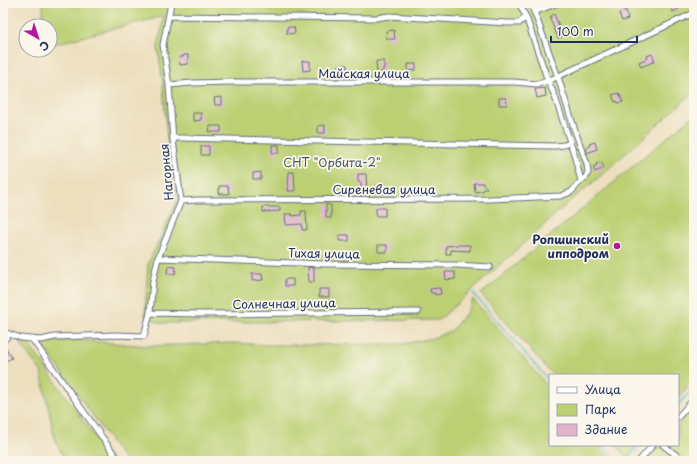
<svg xmlns="http://www.w3.org/2000/svg" width="697" height="464" viewBox="0 0 697 464" font-family="'Playpen Sans',sans-serif">
	<style>
		.green { fill: #bcd073; stroke: #6c8068 }
		.lines { fill: none; stroke-linecap: round; stroke-linejoin: round }
		.stream { stroke: #53bcd0; stroke-width: 1.5 }
		.building { fill: #e0b3cb }
		.street-casing { stroke: #646d80; stroke-width: 7 }
		.street { stroke: #fff; stroke-width: 5 }
		.poi-dot { fill: #b5179e; stroke: #fbf7ec; stroke-width: 1.5 }
		.labels { text-anchor: middle; dominant-baseline: central; stroke-width: 3.5; stroke-linejoin: round; paint-order: stroke }
		.street-label { font-size: 12px; fill: #1b2f5e; stroke: #fbf7ec }
		.park-label { font-size: 12px; fill: #435763; stroke: #fbf7ec }
		.poi-label { font-size: 12px; font-weight: bold; fill: #1b2f5e; stroke: #fbf7ec; text-anchor: end }
	</style>
	<rect width="100%" height="100%" fill="#fbf7ec"/>
	<filter id="ink" filterUnits="userSpaceOnUse"><feTurbulence type="fractalNoise" baseFrequency=".025" numOctaves="2"/><feDisplacementMap in="SourceGraphic" scale="8" xChannelSelector="R" yChannelSelector="G"/><feConvolveMatrix kernelMatrix="1 2 1 2 8 2 1 2 1" color-interpolation-filters="sRGB"/></filter>
	<filter id="wash" filterUnits="userSpaceOnUse"><feTurbulence type="fractalNoise" baseFrequency=".012" numOctaves="4" result="noise"/><feDisplacementMap in="SourceGraphic" scale="16" xChannelSelector="R" yChannelSelector="G"/><feGaussianBlur stdDeviation="0.9" result="paint"/><feColorMatrix in="noise" values="0 0 0 0 0 0 0 0 0 0 0 0 0 0 0 0 0 1.4 0 .05"/><feComposite in="paint" operator="in"/></filter>
	<g filter="url(#wash)">
		<rect width="100%" height="100%" fill="#eddfbe"/>
		<!-- green -->
		<path class="green" d="M43,3H694V92L598,178L570,201L439,320L160,323L145,316L148,264L177,201L167,139L163,85L158,47L164,16L50,45V26H43Z
			M694,115V379L678,398V375H553L481,294Z
			M473,299L550,389V445H598L611,461H125L44,347L47,342L78,340L147,346L232,343L272,345L403,344L433,338L451,331L467,312Z
			M28,343L112,461H66L55,441L41,371L20,344Z
			M694,407V461H646L660,445H678V425Z
			M616,445H638L627,458Z"/>
		<g class="lines">
			<!-- stream -->
			<path class="stream" d="M472,292L550,382
				M678,405L694,388
				M602,445L616,461
				M626,461L641,445"/>
		</g>
		<g id="blocks">
			<!-- building -->
			<path class="building" d="M672,3H677L679,9L673,12L670,4Z
				M626,10L628,19L622,21L619,13Z
				M554,14L559,26H558L562,37L558,38L550,19H551L550,17Z
				M287,27H294L295,33L287,34Z
				M394,30L395,39H387L386,31Z
				M652,54L655,61L641,67L639,62L648,58L647,56Z
				M183,55H188V64L180,65L179,57H183Z
				M302,61H310V70L303,71Z
				M376,61H384V68H383V72L377,73Z
				M408,64H416V70L408,71Z
				M338,65H347V72H337Z
				M545,88L546,96L537,98L535,89Z
				M619,93L623,102L618,103L617,101L615,102L612,95Z
				M222,97V105H215L214,98Z
				M499,98H506L507,105H499Z
				M193,113H201V120L193,121Z
				M325,125V133H318V126Z
				M210,126H221V132H209Z
				M595,142L597,149L587,153L586,148L590,146L589,144Z
				M272,145H279V153H272Z
				M201,146H209V155H201Z
				M601,162L604,168L595,172L593,167L597,165L596,164Z
				M261,172V179H253V173Z
				M289,172H294L295,191H288Z
				M358,174H366L367,195H361V182H358Z
				M474,183H483V185L487,188L483,190V191L475,192Z
				M219,186H228L229,194H219Z
				M326,204L331,205V218H326Z
				M263,207H280V211L263,212Z
				M376,208H385V216H376Z
				M301,211H306L307,230H302V224L286,225L285,214H292V216L301,215Z
				M339,235H349V241H339Z
				M378,245H387V252H378Z
				M459,245H470V251L451,250V254H446V246Z
				M168,266L176,267L175,274L167,273Z
				M308,267L314,268V282H309Z
				M445,272H455V279L446,280Z
				M252,274H262L263,280L252,281Z
				M285,279H293V286H285Z
				M440,288L441,294L435,295V293H431L430,289Z
				M319,289H329V297H319Z
				M6,348L12,358L6,361L3,356V350Z"/>
		</g>
	</g>
	<g filter="url(#ink)">
		<use href="#blocks" fill-opacity="0" stroke="#646d80" stroke-width="1"/>
		<g class="lines">
			<defs>
				<path id="street" d="M519,3L526,17L548,81L554,94L574,154L581,181
					M534,12L558,3
					M169,16L376,18L389,16L508,23H519L526,17
					M169,85L192,83L232,82H514L537,84L548,81L694,13
					M173,140L176,138H180L555,146L564,145L570,143
					M181,201L198,200L489,199L561,196L571,192L581,181L586,177L588,172L587,164L575,131L558,77L531,3
					M158,258L326,264L456,265L490,267
					M150,313L201,314L418,312
					M3,332L21,338L41,340L55,337L115,335L144,336L150,313L153,281L158,258L181,201L173,140L169,85L163,45L171,3
					M32,339L119,461
					M3,342L9,334
					M678,417L694,399
					M663,445L684,461
					M639,461L653,445"/>
			</defs>
			<!-- street casing -->
			<use href="#street" class="street-casing"/>
			<!-- street -->
			<use href="#street" class="street"/>
		</g>
	</g>
	<!-- markers -->
	<circle class="poi-dot" cx="617" cy="246" r="4"/>
	<g class="labels">
		<!-- street labels -->
		<g class="street-label">
			<text x="364" y="73">Майская улица</text>
			<text transform="translate(166 172) rotate(-95)">Нагорная</text>
			<text x="384" y="189">Сиреневая улица</text>
			<text transform="translate(324 253) rotate(1)">Тихая улица</text>
			<text transform="translate(284 303) rotate(-1)">Солнечная улица</text>
		</g>
		<!-- park labels -->
		<g class="park-label">
			<text x="332" y="162">СНТ "Орбита-2"</text>
		</g>
		<!-- poi labels -->
		<g class="poi-label">
			<text x="609" y="239">Ропшинский<tspan x="609" dy="14">ипподром</tspan></text>
		</g>
	</g>
	<!-- margin -->
	<rect width="697" height="464" fill="none" stroke="#fbf7ec" stroke-width="16"/>
	<!-- legend -->
	<rect x="549" y="374" width="130" height="72" fill="#fbf7ec" stroke="#a1a7b3"/>
	<rect x="557" y="387" width="20" height="6" fill="#ffffff" stroke="#a1a7b3"/>
	<text x="585" y="394" font-size="12" fill="#1b2f5e">Улица</text>
	<rect x="557" y="404" width="20" height="12" fill="#bcd073" stroke="#a1a7b3"/>
	<text x="585" y="414" font-size="12" fill="#1b2f5e">Парк</text>
	<rect x="557" y="424" width="20" height="12" fill="#e0b3cb" stroke="#a1a7b3"/>
	<text x="585" y="434" font-size="12" fill="#1b2f5e">Здание</text>
	<!-- north arrow -->
	<g transform="translate(38 38) rotate(141)"><circle r="19" fill="#fbf7ec" stroke="#a1a7b3"/>
	<path d="M0-3L7 15L0 10L-7 15Z" fill="#b5179e"/>
	<text y="-6" font-size="11" font-weight="bold" text-anchor="middle" fill="#1b2f5e">С</text>
	</g>
	<!-- scale -->
	<path d="M551 36v6h86v-6" fill="none" stroke="#1b2f5e" stroke-width="2"/>
	<text x="557" y="36" font-size="12" fill="#1b2f5e" stroke="#fbf7ec" stroke-width="3" paint-order="stroke">100 m</text>
</svg>
